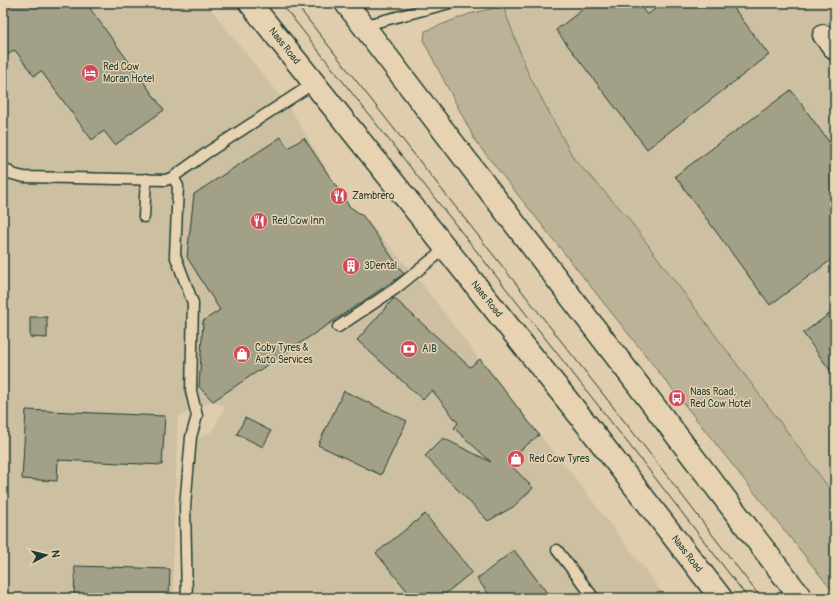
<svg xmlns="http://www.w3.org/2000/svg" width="838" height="601" viewBox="0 0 838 601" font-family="Pangolin,sans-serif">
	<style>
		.built { fill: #cdc0a2 }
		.green { fill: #bcb297; stroke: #6e7866 }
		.building { fill: #a3a088; stroke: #1f3d34 }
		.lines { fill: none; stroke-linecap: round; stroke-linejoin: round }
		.lane-casing { stroke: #1f3d34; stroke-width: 13 }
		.street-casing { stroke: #1f3d34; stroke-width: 23 }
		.secondary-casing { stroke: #1f3d34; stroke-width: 25 }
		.lane { stroke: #e7d3b2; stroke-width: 10 }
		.street { stroke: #e7d3b2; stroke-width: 20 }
		.secondary { stroke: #e7d3b2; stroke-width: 22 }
		.tram { stroke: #1f3d34; stroke-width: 1 }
		.labels { text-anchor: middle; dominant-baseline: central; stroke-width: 3; stroke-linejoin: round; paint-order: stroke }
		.street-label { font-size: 10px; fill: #1f3d34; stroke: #e7d3b2 }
		.poi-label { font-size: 10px; fill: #1f3d34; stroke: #e7d3b2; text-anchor: start }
	</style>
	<rect width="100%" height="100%" fill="#dfcdad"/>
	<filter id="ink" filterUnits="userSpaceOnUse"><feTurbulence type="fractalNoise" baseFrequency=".025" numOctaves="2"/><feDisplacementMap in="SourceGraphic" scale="8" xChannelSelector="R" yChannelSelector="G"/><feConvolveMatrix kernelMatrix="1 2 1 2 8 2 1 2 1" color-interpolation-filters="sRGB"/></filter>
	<g filter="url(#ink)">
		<!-- built -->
		<path class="built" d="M3,3H206L291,110L349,206L363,216L423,285L478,358L574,477L667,598H192V513L197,439L212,431L225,407L213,401L178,417L173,552L174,598H3Z
			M515,3H835V594L425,31L469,14Z"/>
		<!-- green -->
		<path class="green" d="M503,6L528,73L574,159L625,214L835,496V594L476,142L424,42L425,31L469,14Z"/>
		<!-- building -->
		<path class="building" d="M3,3H86L164,110L115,145L104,131L92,140L41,71L34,76L15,50L3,58Z
			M591,3H638L647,15L663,3H730L769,55L647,149L556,30Z
			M791,90L835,150V257L770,305L675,176Z
			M281,137L288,148L304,138L349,206L363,216L404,274L213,401L199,387L203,321L220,310L187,257L194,194Z
			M394,298L470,367L480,359L539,435L507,461L533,488L513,507L488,521L425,456L443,438L491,462L454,428L458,423L432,390L423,400L357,340Z
			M835,310V377L803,333Z
			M30,317H47V338L30,337Z
			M344,391L407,421L381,475L318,445Z
			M26,410L165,416L162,465L58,460L57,481L22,479Z
			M245,418L271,431L263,447L237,434Z
			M425,514L472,572L440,598H413L376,553Z
			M514,550L551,598H492L477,579Z
			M75,566L170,569L169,598H74Z"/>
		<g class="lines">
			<defs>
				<path id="lane" d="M362,26L450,3
					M3,167L12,174L24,177L166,180L173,177L208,152L314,83
					M173,177L178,186L175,255L193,303L191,391L197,416L191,437L185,507L187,598
					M144,217L146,179
					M338,327L395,289L446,248
					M557,550L594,598"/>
				<path id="street" d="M823,35L835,50"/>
				<g id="secondary">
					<path id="s1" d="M250,3L588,426L721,598"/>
					<path d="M346,3L801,598"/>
				</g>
			</defs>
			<!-- lane casing -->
			<use href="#lane" class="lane-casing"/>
			<!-- street casing -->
			<use href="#street" class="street-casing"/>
			<!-- secondary casing -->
			<use href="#secondary" class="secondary-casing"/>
			<!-- lane -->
			<use href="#lane" class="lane"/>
			<!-- street -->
			<use href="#street" class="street"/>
			<!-- secondary -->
			<use href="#secondary" class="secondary"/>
			<!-- tram -->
			<path class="tram" d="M281,3L649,470L748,598
				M295,3L658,464L761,598"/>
		</g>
	</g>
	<!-- icons -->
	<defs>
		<symbol id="hotel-disc" viewBox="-11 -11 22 22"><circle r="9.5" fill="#d1495b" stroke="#e7d3b2"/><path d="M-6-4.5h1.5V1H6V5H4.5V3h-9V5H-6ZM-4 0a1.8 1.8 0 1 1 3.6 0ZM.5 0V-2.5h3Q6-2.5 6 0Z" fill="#fff"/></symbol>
		<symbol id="restaurant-disc" viewBox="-11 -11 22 22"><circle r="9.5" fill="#d1495b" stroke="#e7d3b2"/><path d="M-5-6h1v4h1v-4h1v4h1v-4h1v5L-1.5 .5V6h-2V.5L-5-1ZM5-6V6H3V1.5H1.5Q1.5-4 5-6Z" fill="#fff"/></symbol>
		<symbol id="building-disc" viewBox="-11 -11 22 22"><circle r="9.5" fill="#d1495b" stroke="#e7d3b2"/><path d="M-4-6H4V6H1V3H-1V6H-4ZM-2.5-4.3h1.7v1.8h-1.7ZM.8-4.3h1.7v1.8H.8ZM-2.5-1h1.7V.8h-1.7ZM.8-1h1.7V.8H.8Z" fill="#fff"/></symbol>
		<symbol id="bank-disc" viewBox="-11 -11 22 22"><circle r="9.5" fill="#d1495b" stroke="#e7d3b2"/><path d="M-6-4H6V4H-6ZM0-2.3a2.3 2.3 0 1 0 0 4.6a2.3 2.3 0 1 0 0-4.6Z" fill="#fff"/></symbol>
		<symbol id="shop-disc" viewBox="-11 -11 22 22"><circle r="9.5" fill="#d1495b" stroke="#e7d3b2"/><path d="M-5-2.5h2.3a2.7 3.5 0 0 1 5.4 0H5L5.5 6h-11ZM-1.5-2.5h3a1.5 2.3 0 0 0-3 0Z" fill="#fff"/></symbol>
		<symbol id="bus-disc" viewBox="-11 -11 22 22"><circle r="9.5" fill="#d1495b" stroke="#e7d3b2"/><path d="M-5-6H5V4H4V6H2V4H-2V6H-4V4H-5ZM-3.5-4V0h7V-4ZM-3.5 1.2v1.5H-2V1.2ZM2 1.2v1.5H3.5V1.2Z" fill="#fff"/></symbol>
	</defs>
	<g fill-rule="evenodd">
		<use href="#hotel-disc" x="80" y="63" width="20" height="20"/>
		<use href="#restaurant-disc" x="329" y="186" width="20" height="20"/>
		<use href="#restaurant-disc" x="249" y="211" width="20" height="20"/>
		<use href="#building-disc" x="341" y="256" width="20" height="20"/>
		<use href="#bank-disc" x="399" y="339" width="20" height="20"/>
		<use href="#shop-disc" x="232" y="344" width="20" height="20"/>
		<use href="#bus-disc" x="667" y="388" width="20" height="20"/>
		<use href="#shop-disc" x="506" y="449" width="20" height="20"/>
	</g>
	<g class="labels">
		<!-- street labels -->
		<g class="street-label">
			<text stroke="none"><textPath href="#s1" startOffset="55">Naas Road</textPath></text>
			<text stroke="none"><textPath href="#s1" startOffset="379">Naas Road</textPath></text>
			<text stroke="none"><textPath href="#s1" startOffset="703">Naas Road</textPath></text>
		</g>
		<!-- poi labels -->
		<g class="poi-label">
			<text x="103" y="67">Red Cow<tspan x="103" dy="12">Moran Hotel</tspan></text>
			<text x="352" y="196">Zambrero</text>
			<text x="272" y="221">Red Cow Inn</text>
			<text x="364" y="266">3Dental</text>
			<text x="255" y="348">Coby Tyres &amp;<tspan x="255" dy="12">Auto Services</tspan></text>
			<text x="422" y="349">AIB</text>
			<text x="690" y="392">Naas Road,<tspan x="690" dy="12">Red Cow Hotel</tspan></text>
			<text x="529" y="459">Red Cow Tyres</text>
		</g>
	</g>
	<!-- margin -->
	<rect width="838" height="601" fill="none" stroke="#e7d3b2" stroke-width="16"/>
	<rect x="8" y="8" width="822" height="585" fill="none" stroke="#1f3d34" stroke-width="1.5" filter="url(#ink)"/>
	<!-- north arrow -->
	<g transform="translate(46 555) rotate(83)" stroke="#e7d3b2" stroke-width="3" paint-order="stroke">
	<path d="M0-3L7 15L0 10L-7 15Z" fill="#1f3d34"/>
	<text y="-6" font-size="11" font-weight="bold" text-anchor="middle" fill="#1f3d34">N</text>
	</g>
</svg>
